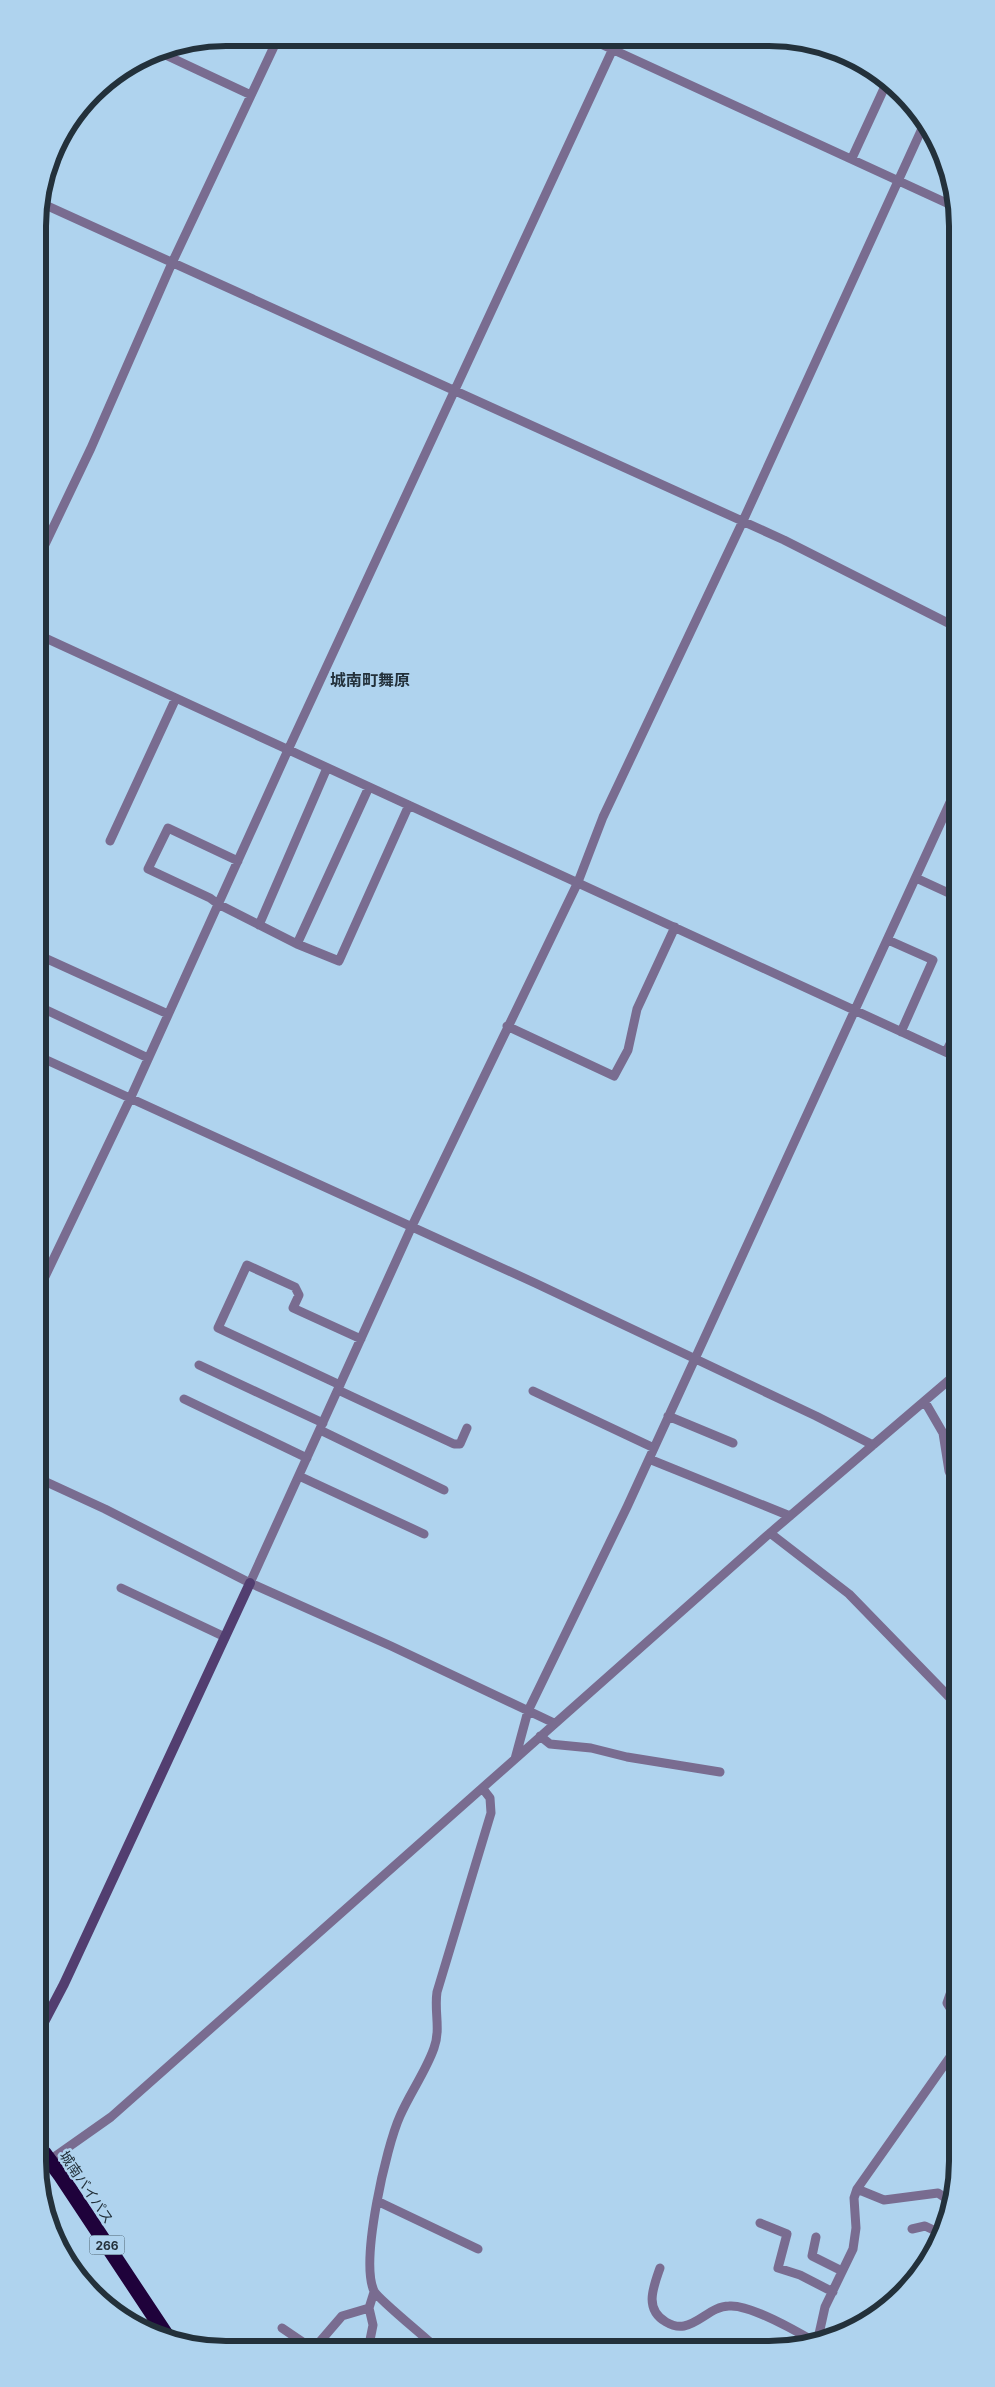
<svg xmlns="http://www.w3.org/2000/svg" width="995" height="2387" viewBox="0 0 995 2387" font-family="Inter,'Noto Sans JP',sans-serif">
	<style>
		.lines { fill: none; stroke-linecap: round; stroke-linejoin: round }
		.street { stroke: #796c90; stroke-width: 9 }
		.secondary { stroke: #523e70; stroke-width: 10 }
		.highway { stroke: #1f023b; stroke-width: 15 }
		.labels { text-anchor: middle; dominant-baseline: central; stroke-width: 5; stroke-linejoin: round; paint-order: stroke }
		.shield { fill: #afd3ee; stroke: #4d6271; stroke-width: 1 }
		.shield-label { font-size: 12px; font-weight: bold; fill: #23313b }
		.street-label { font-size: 14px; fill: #23313b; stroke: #afd3ee }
		.quarter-label { font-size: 16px; font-weight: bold; fill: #23313b; stroke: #afd3ee }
		.rim { fill: none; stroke: #23313b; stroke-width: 6 }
	</style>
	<rect width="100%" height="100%" fill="#afd3ee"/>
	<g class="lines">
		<!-- street -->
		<path class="street" d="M592,40L951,205
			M157,51L251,95
			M852,158L887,82
			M52,163L68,128
			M41,203L784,540L952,625
			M39,557L91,448L172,263L278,38
			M39,635L954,1056
			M110,841L176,698
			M238,861L168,828L148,869L210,898L218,904L297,944L339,961L409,805
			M916,878L953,895
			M259,925L327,768
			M888,940L933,960L901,1032
			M297,944L369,787
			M40,974L47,959L168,1014
			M40,1007L148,1058
			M507,1026L614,1076L628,1050L637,1009L675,927
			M946,1052L954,1036
			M40,1057L535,1283L816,1416L873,1445
			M41,1285L130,1099L288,750L617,40
			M199,1365L323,1423
			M340,1385L218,1328L247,1265L295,1287L299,1295L293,1308L361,1339
			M338,1390L454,1444H460L467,1428
			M533,1391L654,1448
			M184,1399L307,1458
			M925,1402L943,1433L949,1471L955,1485
			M668,1416L733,1443
			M320,1430L444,1490
			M649,1459L790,1516
			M299,1476L424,1534
			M42,1480L105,1509L250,1583L391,1646L554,1723
			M770,1533L849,1594L956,1704
			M250,1583L412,1226L578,882L603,817L742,523L925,122
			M121,1588L225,1637
			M540,1736L550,1744L591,1748L627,1757L720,1772
			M515,1759L528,1711L627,1507L953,796
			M957,1974L947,2003L952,2011L957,2013
			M50,2160L111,2117L770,1533L955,1375
			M857,2189L884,2200L938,2193L950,2201
			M377,2201L478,2249
			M760,2223L787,2234L778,2268L800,2275L833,2292
			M912,2229L925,2226L942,2234
			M816,2237L812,2256L842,2271
			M660,2268C653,2288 644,2309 666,2322C671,2325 678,2327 684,2326C700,2323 712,2306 729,2306C750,2304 798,2332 817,2343
			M913,2278H915
			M282,2328L307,2345
			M817,2343L825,2307L853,2249L856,2228L854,2198L857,2189L957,2047
			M317,2345L342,2316L369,2308L374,2292
			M369,2345L373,2325L369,2308
			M433,2345C424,2336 378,2299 374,2291C360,2261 386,2147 400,2116C410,2093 426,2071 434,2048C441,2029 434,2011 437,1992L491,1813L490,1798L483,1789"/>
		<!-- secondary -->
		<path class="secondary" d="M43,2024L64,1984L250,1583"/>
		<!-- highway -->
		<path class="highway" d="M44,2153L61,2176L169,2339"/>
	</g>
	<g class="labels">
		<!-- shield labels -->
		<rect class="shield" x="89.5" y="2235.5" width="35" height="19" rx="4"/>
		<g class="shield-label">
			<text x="107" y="2245">266</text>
		</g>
		<!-- street labels -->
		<g class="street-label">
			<text transform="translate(87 2187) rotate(56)">城南バイパス</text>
		</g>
		<!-- quarter labels -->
		<g class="quarter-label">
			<text x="370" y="680">城南町舞原</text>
		</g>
	</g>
	<!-- crop -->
	<path d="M0 0H995V2387H0ZM226 46H769A180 180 0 0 1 949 226V2161A180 180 0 0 1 769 2341H226A180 180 0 0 1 46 2161V226A180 180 0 0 1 226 46Z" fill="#afd3ee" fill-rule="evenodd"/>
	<path class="rim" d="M226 46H769A180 180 0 0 1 949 226V2161A180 180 0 0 1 769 2341H226A180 180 0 0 1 46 2161V226A180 180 0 0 1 226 46Z"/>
</svg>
